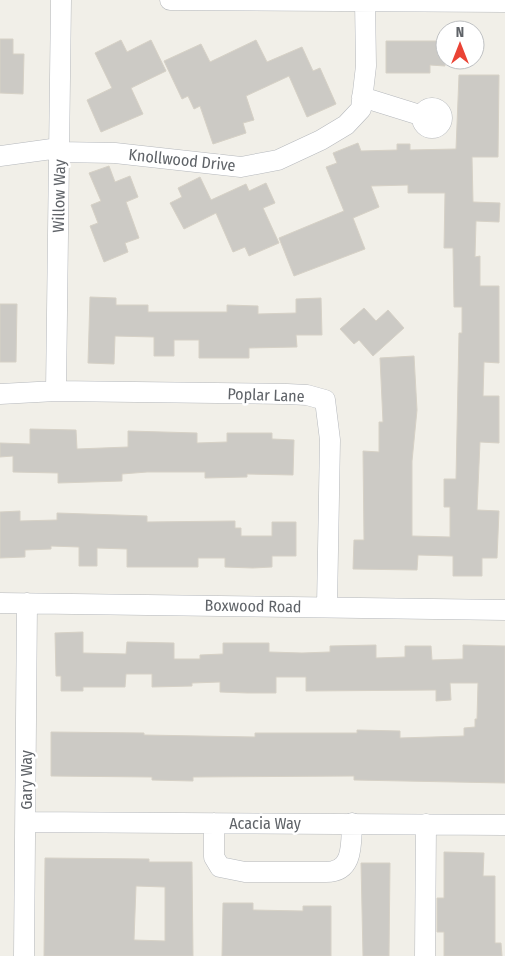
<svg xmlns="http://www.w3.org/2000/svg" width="505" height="956" viewBox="0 0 505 956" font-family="'Fira Sans Condensed',sans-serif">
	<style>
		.building { fill: #cccac5; stroke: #d6d1c6; fill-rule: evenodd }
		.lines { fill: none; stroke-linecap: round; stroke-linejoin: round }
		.minor-casing { stroke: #b5b8bc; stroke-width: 21 }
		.minor { stroke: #fff; stroke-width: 20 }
		.labels { text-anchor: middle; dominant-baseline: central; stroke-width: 5; stroke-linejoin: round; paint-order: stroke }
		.street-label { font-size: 16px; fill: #5f6368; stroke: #fff }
	</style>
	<rect width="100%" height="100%" fill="#f1efe8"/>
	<!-- building -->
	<path class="building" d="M0,39H13V54H24L23,94L0,93Z
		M121,40L127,52L151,40L166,71L131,88L143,114L101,132L87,100L112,88L95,53Z
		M256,40L267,62L302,47L313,71L320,68L336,104L307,117L289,76L246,96L254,120L243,123L246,133L213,144L200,106L194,109L188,96L182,99L164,61L201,44L210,62Z
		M386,41H445V66L430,65V73H386Z
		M459,75H499L498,157H472L473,202L500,203L499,222L476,221L475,257L480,256V286H499V363L484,362L483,396H499V443L480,442L477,510L499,511L497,558H482V576H453V556L418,555L417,570L353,569L354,540H364L363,451L379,452V422H383L380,358L414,356L417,410L412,461V536L450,537V507H444V479H456L459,333H462V307H454L453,248H444L445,193H408V185L371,186L379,207L353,218L365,249L294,276L279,238L344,211L326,167L337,163L333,153L358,143L361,151L397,150V144H410V150L456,149Z
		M109,166L115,182L130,176L138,197L126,202L139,238L125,243L128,252L104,262L90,226L98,223L91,205L101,201L89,173Z
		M200,177L211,200L246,184L249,191L266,183L275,203L263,208L279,243L249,256L245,247L233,252L216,213L184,229L170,203L182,197L178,188Z
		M90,297L116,298V305H148V312H227V305L258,306V314L296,313V299L321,298L322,335H296L297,347L249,348V358H199V340H174V356H154V337L115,336L114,364L88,363Z
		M0,304H17L16,362H0Z
		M364,308L376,321L388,310L404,328L373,356L359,340L354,344L340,329Z
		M30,429L76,430L77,449L128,447V431L197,433V443L227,442V433H272V439L294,440L293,475L247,474V477L205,478V472H147L122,474V481L58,483V473L13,472V456L0,457V443L30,444Z
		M20,511V521L57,520V513L147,516V522L235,521V528H241V536H272V522H296V556H272V567L253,568L225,567V558H198V567H127V549L97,548V566H79V547L51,546V549L25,550V557L0,558V512Z
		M83,632V653L126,654L127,642L174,643V659H200V655L223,654V643H269V652L302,653L330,652V646L376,645V658L405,657V646H431L432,660L463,659V645L505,646V783L354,780V776L193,777V781L152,780V777L51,776V732L144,733V735L255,737V733H357V730L400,731V738L464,736V728L475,727V719H477L478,683H450L451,700L436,701V690L306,691V677H276V693H248L220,692V682L192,683V686L152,687V674H126L125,687H83V691H61V676H56L55,633Z
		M444,852L484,853L483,876H495V943H501L502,956H444V932H437V898H444Z
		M45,858L149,859V862H192L193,956H44ZM136,886L165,887V941L134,940Z
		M361,863H390L389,956H363Z
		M223,903H253V910L303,911V906H331V956H222Z"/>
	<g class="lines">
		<defs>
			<path id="minor" d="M170,0L505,2
				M362,97L423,116
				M422 118a10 10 0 1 1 20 0a10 10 0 1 1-20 0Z
				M59,152L115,153L241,167L278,160L321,140L346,125L361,109L366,66L365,1
				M0,156L59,148
				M56,391L61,0
				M0,394L56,391L287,394L307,395L325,400L330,440L327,606
				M0,603L505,610
				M26,822L505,825
				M214,823V857L220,867L245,872H326C354,872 351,844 352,823
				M24,956L27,603
				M425,956L426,824"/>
		</defs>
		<!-- minor casing -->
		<use href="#minor" class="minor-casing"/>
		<!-- minor -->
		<use href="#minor" class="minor"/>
	</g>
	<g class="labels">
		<!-- street labels -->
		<g class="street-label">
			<text transform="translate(182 160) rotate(6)">Knollwood Drive</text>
			<text transform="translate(59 196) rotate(-89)">Willow Way</text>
			<text transform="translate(266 395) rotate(2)">Poplar Lane</text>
			<text transform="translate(253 606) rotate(1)">Boxwood Road</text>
			<text transform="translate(26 780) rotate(-90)">Gary Way</text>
			<text x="265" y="823">Acacia Way</text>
		</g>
	</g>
	<!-- north arrow -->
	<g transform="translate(460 45)"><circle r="24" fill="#ffffff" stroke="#bfc1c3"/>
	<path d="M0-4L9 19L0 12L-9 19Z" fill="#ea4335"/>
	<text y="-8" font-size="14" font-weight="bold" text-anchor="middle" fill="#5f6368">N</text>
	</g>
</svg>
